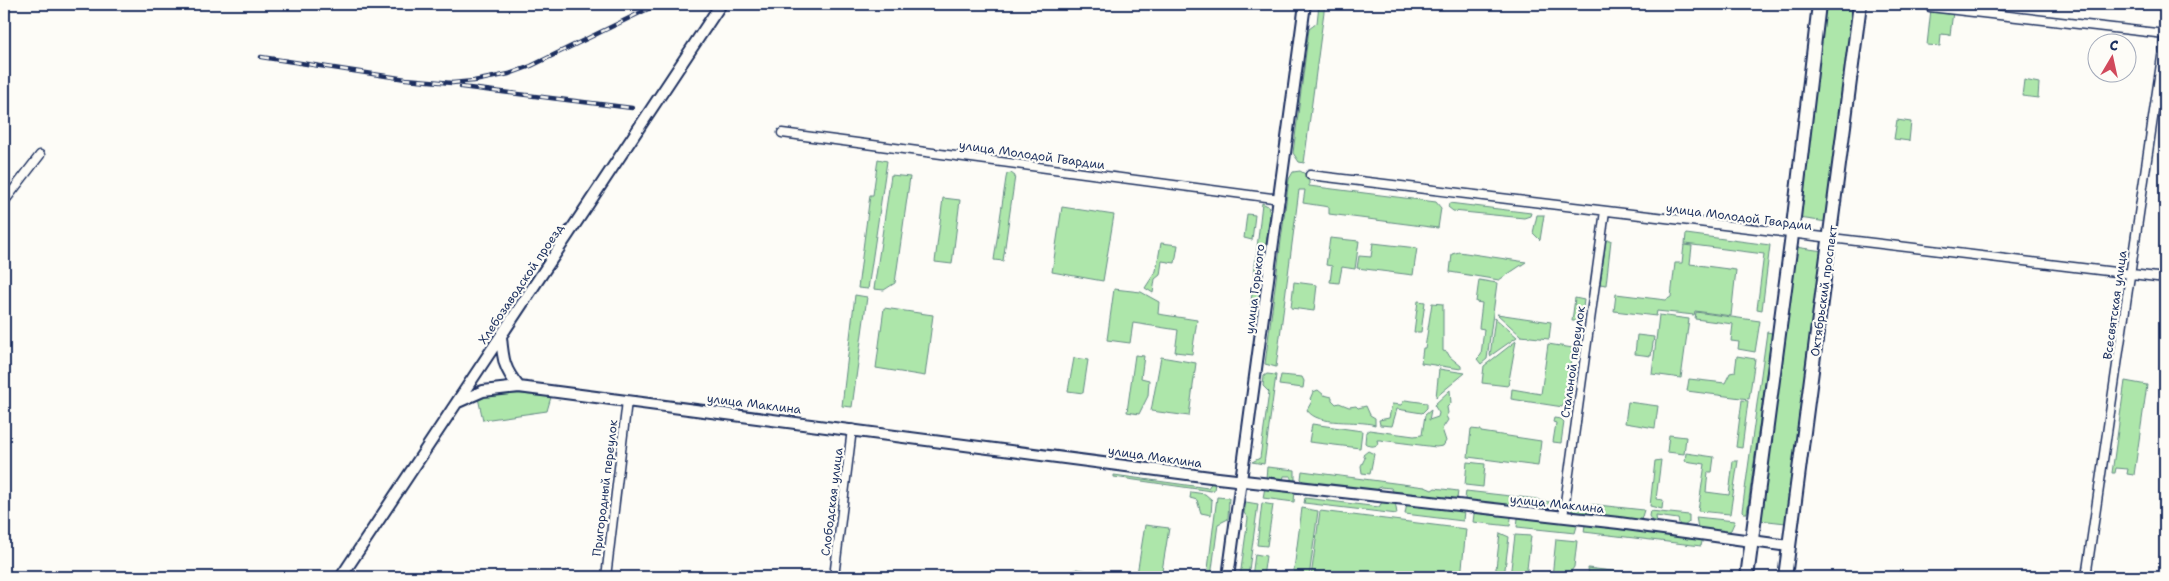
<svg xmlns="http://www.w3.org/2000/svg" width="2169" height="581" viewBox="0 0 2169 581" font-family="'Shantell Sans',sans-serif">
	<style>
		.green { fill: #ade6aa; stroke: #648a84 }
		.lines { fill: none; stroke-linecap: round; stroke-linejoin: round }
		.minor-casing { stroke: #1b2f5e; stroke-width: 11 }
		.tertiary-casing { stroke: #1b2f5e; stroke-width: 14 }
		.primary-casing { stroke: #1b2f5e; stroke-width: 16 }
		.minor { stroke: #fdfcf7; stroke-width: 8 }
		.tertiary { stroke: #fdfcf7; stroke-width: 10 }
		.primary { stroke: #fdfcf7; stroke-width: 12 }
		.rail-casing { stroke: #1b2f5e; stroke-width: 4.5 }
		.rail { stroke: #fdfcf7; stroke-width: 2.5; stroke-dasharray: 8; stroke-linecap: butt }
		.labels { text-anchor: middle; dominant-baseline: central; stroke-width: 4.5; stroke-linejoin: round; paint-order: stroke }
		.street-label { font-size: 12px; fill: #1b2f5e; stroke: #fdfcf7 }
	</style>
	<rect width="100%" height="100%" fill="#fdfcf7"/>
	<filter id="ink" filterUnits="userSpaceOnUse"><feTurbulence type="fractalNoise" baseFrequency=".02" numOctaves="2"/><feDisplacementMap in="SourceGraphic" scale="10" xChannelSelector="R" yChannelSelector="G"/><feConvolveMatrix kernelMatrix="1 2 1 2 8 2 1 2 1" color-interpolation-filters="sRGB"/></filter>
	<g filter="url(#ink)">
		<!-- green -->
		<path class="green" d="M1319,4H1325L1304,163L1299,162L1293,153L1309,29L1317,23Z
			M1825,4L1854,5L1827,222L1799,218Z
			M1931,9L1953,12L1950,35L1941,34L1940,46L1927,45Z
			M2024,80L2039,83L2038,98L2022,96Z
			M1897,120L1911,122L1909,141L1894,139Z
			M878,159L887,161L868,289L858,288L870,195H873Z
			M1300,171L1309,176V186L1436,202L1441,208L1438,228L1329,214V207L1303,203L1305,190H1299L1276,367L1265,364L1289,179L1293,172Z
			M1011,173L1015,176L1003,261L994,260L1006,178L1007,174Z
			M891,175L910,177L895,283L884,290L874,289Z
			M943,198L960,200L952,264L935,262Z
			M1262,203L1268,206L1270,214L1256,318L1251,317V302Z
			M1449,203L1531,213L1530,216L1524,218L1453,211L1448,207Z
			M1062,207L1114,215L1103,281L1052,272Z
			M1247,214L1255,215L1252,240L1244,238Z
			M1537,215H1544L1540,240L1533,233Z
			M1686,234L1770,245L1762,310L1757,309L1764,254L1685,244Z
			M1330,238L1359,241L1355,269L1342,267L1339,283L1330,282L1332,266L1326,265Z
			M1606,240H1611L1606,285L1600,284Z
			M1161,243L1178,245L1175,263L1162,261L1160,275L1155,279L1153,293L1145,288L1156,271Z
			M1373,243L1417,248L1413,275L1357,268L1359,256L1371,257Z
			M1684,245L1692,246L1690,264L1736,270L1731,316L1695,311L1694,315L1657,311L1656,316L1614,311L1616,294L1666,300L1671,297L1675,263H1682Z
			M1795,247L1823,251L1786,523L1759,520Z
			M1459,252L1526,262L1499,280L1450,272L1452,254Z
			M1479,280L1497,283L1487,359L1481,364L1477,359L1481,355L1484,329L1479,328L1482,303L1476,302Z
			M1294,282L1317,285L1314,311L1291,308Z
			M1114,289L1141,292L1159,302L1158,314L1197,320L1192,354L1175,352L1178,330L1133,323L1130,343L1107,340Z
			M855,295L867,297L852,407L842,406Z
			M1575,298L1584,300L1581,321H1572Z
			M1418,301L1425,302L1421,332H1414Z
			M1432,303L1443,304V351L1447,352L1450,357L1461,366V369L1421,363L1423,348H1425Z
			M884,308L933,315L925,376L876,368Z
			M1696,312L1760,321L1755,352L1738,349L1739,342L1731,341L1733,324L1695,319Z
			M1497,314L1551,322L1549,339L1521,336Z
			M1659,315L1689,319L1681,378L1652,374Z
			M1495,318L1517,337L1490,356Z
			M1767,332L1772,333L1747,513H1744L1742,511Z
			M1637,335L1654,337L1651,356L1635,354Z
			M1516,341L1508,386L1482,383L1484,366Z
			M1548,344L1573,348L1563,407L1511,399L1512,389L1541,394Z
			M1135,355L1144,356L1141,378L1149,380L1148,396L1139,414L1127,412Z
			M1737,356L1755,359L1749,399L1687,391L1689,379L1725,383L1730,373L1735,372Z
			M1161,357L1196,363L1189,416L1151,411Z
			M1074,358L1088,360L1083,393L1068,391Z
			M1439,369L1465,373L1436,397Z
			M1267,374L1276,375L1264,464L1252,462L1260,458L1269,392L1263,386L1264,376Z
			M1281,375L1302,377L1304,381L1303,388L1279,385Z
			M2125,381L2147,385L2134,475L2127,474L2128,469L2116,468L2115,473H2112Z
			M1318,390L1324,395L1332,397V400L1336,404L1339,403L1349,407L1356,406L1358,408L1366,406L1370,415L1375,418V425C1357,419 1318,427 1307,410L1312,401L1310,399L1313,392Z
			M1450,390L1451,403L1447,407L1448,413L1446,416L1448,420L1442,429L1446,441L1443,446L1436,447L1380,440H1377L1378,444C1374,447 1370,447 1365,443L1366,432L1369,430L1414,436L1422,435L1425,415L1431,410L1429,420L1438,417L1439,413L1434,405Z
			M490,394H521L551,397L547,411L483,420L478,398Z
			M1405,400L1427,403V408L1422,413L1397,409L1392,426L1380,425L1379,420L1389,418L1392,404L1401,405Z
			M1742,400L1748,401L1742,448L1736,447Z
			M1628,402L1658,406L1655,428L1625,423Z
			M1554,418L1561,419L1564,422L1561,443L1553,442L1556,423L1553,422Z
			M1312,424L1362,431L1360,448L1309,442Z
			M1471,429L1481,430V432L1541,441L1538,466L1468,457Z
			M1669,435L1686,437L1684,454L1667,452Z
			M1368,451L1374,454L1370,474L1362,473L1361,466L1365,458L1363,455Z
			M1686,453L1714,457L1712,472H1708L1706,492L1729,495L1733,461H1738L1730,514L1698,511L1705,464L1685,461Z
			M1661,460L1656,499L1663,500L1662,509L1650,506L1655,461Z
			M1467,462L1485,464L1483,487L1465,485Z
			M1267,467L1295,470V481H1291V476H1284L1283,480L1266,478Z
			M1302,471L1425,487L1432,490L1435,488L1458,491L1457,499L1395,494L1391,488L1380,487L1375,491L1305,483L1301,479Z
			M1114,475L1208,488L1212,482L1215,483L1214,490L1211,491L1114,477Z
			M1265,487L1295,490L1294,502L1263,498Z
			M1466,491L1537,499L1540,501L1551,502L1544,507L1523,504L1519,508L1467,502L1465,499Z
			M1191,492L1205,494L1212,500L1211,515L1201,513L1197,500L1190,498Z
			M1217,497L1229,498L1228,519L1218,524L1211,577H1207Z
			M1305,498L1379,507L1384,499L1395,501L1397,514L1304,503Z
			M1246,502L1258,504L1248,577H1240L1248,518L1244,513Z
			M1570,502L1644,510L1641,520L1638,522L1576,515L1572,511Z
			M1262,503L1273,505L1267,546L1257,545Z
			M1407,503L1464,510L1463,521L1405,514Z
			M1302,508L1318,511L1309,577H1293Z
			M1320,511L1466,529L1461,577H1311Z
			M1479,511L1509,515L1511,518L1510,526L1473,522L1474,514Z
			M1650,511L1689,515V522L1683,527H1680L1678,519L1656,516L1657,524L1653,523L1649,516Z
			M1521,517L1575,523L1577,526L1575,533L1517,527L1518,518Z
			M1696,517L1735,521L1731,530L1727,532L1698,528Z
			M1587,524L1703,538L1701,546L1584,532L1585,525Z
			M1145,525L1169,528L1161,577H1139L1137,574Z
			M1500,533L1509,537L1504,577H1495Z
			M1515,535L1531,536L1526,577H1510Z
			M1556,539L1577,541L1574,567L1567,577H1552Z
			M1255,554L1266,556L1263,577H1252Z
			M1588,568L1636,574L1635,577H1589Z
			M1076,569L1104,573L1103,577H1075Z"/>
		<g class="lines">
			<defs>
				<path id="minor" d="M1930,7L2165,34
					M782,133L1280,199
					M1310,175C1595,208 1880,246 2165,278
					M4,202L40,155
					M1563,517L1605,211
					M606,577L627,401
					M834,577L852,429
					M2086,577L2165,36"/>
				<path id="tertiary" d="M501,337C503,360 504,369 519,387
					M458,402L483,391L519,387L1218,478L1619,523L1789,546
					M341,577L721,4
					M1228,577L1305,4"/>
				<path id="primary" d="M1747,577L1791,243L1819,4
					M1785,577L1860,4"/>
			</defs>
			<!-- minor casing -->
			<use href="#minor" class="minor-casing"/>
			<!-- tertiary casing -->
			<use href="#tertiary" class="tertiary-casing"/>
			<!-- primary casing -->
			<use href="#primary" class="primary-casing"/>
			<!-- minor -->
			<use href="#minor" class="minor"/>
			<!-- tertiary -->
			<use href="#tertiary" class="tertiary"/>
			<!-- primary -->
			<use href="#primary" class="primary"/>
			<defs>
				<path id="rail" d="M261,57L406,79L452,83L474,81L509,74L531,66L658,4
					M461,87L632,108"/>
			</defs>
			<!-- rail casing -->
			<use href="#rail" class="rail-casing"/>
			<!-- rail -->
			<use href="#rail" class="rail"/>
		</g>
	</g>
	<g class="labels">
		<!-- street labels -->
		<g class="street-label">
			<text transform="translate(1032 155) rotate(8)">улица Молодой Гвардии</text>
			<text transform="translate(1739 217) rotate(7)">улица Молодой Гвардии</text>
			<text transform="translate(521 284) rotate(-56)">Хлебозаводской проезд</text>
			<text transform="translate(1255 289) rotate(-83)">улица Горького</text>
			<text transform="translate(1824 291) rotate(-82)">Октябрьский проспект</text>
			<text transform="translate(2115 305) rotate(-82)">Всесвятская улица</text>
			<text transform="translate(1573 362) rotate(-82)">Стальной переулок</text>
			<text transform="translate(754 404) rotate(7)">улица Маклина</text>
			<text transform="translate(1155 457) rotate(8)">улица Маклина</text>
			<text transform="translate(605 488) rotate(-83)">Пригородный переулок</text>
			<text transform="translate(832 502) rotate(-83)">Слободская улица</text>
			<text transform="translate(1557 504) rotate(6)">улица Маклина</text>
		</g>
	</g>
	<!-- margin -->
	<rect width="2169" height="581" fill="none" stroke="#fdfcf7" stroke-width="20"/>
	<rect x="10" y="10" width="2149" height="561" fill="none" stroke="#1b2f5e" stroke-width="2" filter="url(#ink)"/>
	<!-- north arrow -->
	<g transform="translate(2112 58) rotate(9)"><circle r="24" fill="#fdfcf7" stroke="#a3aaba"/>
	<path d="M0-4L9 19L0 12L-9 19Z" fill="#d1495b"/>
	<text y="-8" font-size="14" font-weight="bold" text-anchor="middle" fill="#1b2f5e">С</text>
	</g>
</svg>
